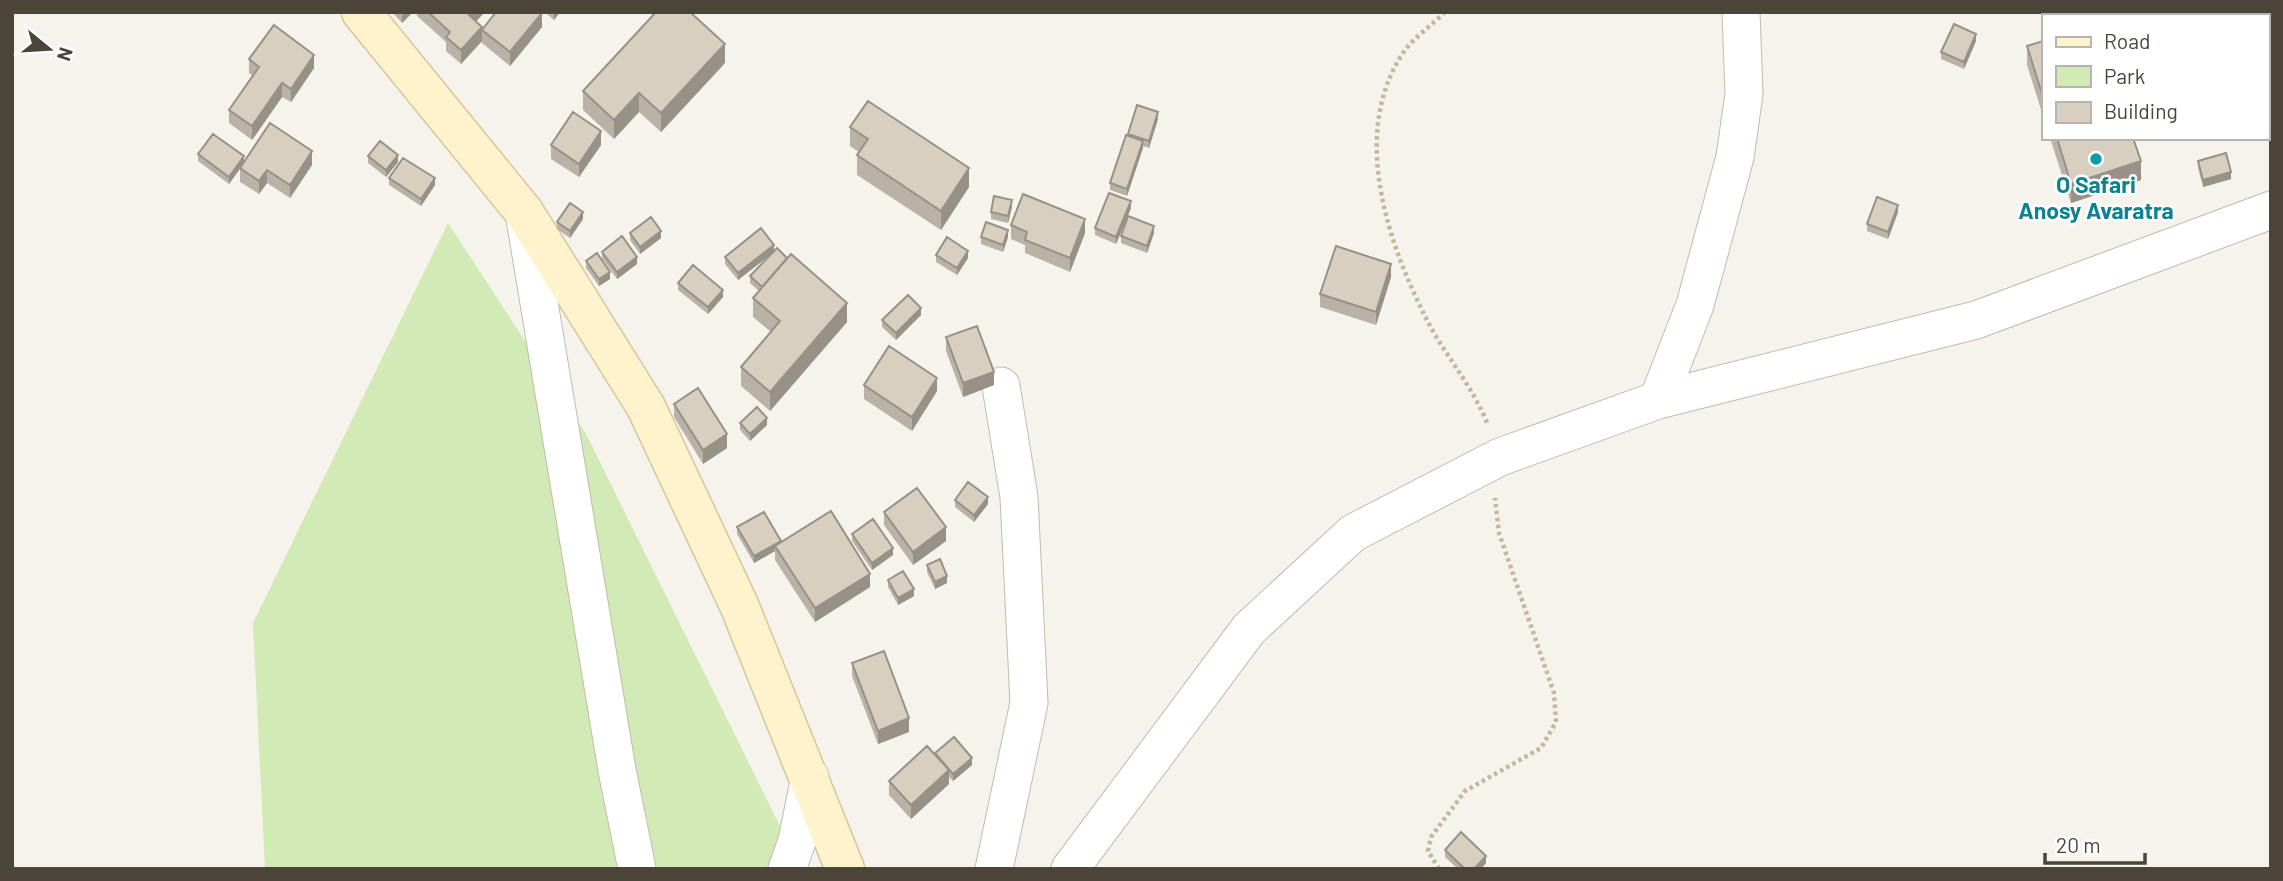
<svg xmlns="http://www.w3.org/2000/svg" width="2283" height="881" viewBox="0 0 2283 881" font-family="Barlow,sans-serif">
	<style>
		.green { fill: #d2eab5 }
		.lines { fill: none; stroke-linecap: round; stroke-linejoin: round }
		.minor-casing { stroke: #c2bbae; stroke-width: 39 }
		.secondary-casing { stroke: #d6c79b; stroke-width: 41 }
		.path { stroke: #c4b79f; stroke-width: 4.5; stroke-dasharray: 3.5 3.5; stroke-linecap: butt }
		.minor { stroke: #fff; stroke-width: 37 }
		.secondary { stroke: #fff3cd; stroke-width: 38 }
		.wall { fill: #bab2a6 }
		.shaded-wall { fill: #979187 }
		.building { fill: #d8cfc1; stroke: #979187; stroke-width: 2 }
		.culture-dot { fill: #0f9aa8; stroke: #fff; stroke-width: 2.5 }
		.labels { text-anchor: middle; dominant-baseline: central; stroke-width: 5; stroke-linejoin: round; paint-order: stroke }
		.culture-label { font-size: 23px; font-weight: bold; fill: #0d838f; stroke: #fff }
	</style>
	<rect width="100%" height="100%" fill="#f6f3ec"/>
	<!-- green -->
	<path class="green" d="M448,223L586,434L782,830L768,869H265L253,623Z"/>
	<g class="lines">
		<defs>
			<path id="minor" d="M524,213L617,770L637,869
				M1658,400L1695,305L1735,157L1744,94L1741,12
				M787,869L797,841L810,777
				M994,869L1029,703L1019,497L1001,386
				M1070,869L1249,629L1353,533L1500,457L1658,400L1976,320L2271,210"/>
			<path id="secondary" d="M361,12L524,212L646,407L739,605L845,869"/>
		</defs>
		<!-- minor casing -->
		<use href="#minor" class="minor-casing"/>
		<!-- secondary casing -->
		<use href="#secondary" class="secondary-casing"/>
		<!-- path -->
		<path class="path" d="M1445,12C1432,25 1413,38 1403,53C1351,131 1386,238 1424,314C1442,352 1473,386 1488,425
			M1439,869L1428,851L1431,837L1465,791L1541,748L1556,722L1554,693L1499,533L1495,498"/>
		<!-- minor -->
		<use href="#minor" class="minor"/>
		<!-- secondary -->
		<use href="#secondary" class="secondary"/>
	</g>
	<!-- wall -->
	<path class="wall" d="M392,12H413L402,23Z
		M417,12H484L476,21L482,29L542,27L510,66L482,43V41L461,64L446,51V42L417,16Z
		M545,12H560L554,20Z
		M1976,41L1964,69L1941,59V52Z
		M2043,41V116L2027,65V46Z
		M249,59L314,68L291,102L282,97L252,140L229,123V110L253,76L249,73Z
		M725,63L661,132L639,112L614,139L583,110V91Z
		M1158,119L1149,148L1143,146L1127,196L1110,190V183L1128,134Z
		M850,127L969,187L941,230L857,175V155L859,152L850,146Z
		M2050,138H2133L2141,180L2071,203Z
		M551,145H601L579,177L551,159Z
		M198,154L244,163L229,184L198,161Z
		M368,156L398,162L386,177L368,163Z
		M2198,161L2231,179L2203,187L2198,168Z
		M312,165L290,198L267,183L259,194L240,182V168Z
		M389,178L435,185L421,206L389,185Z
		M1012,207L1008,223L991,219V212Z
		M1131,208L1116,244L1095,235V228Z
		M1898,212L1888,239L1867,231V224Z
		M583,219L570,238L557,229V222Z
		M1011,225L1085,233L1070,272L1025,253V245L1011,239Z
		M630,233L661,238L640,254L630,240Z
		M1154,233L1147,253L1121,243V236Z
		M981,237H1008L1003,252L981,244Z
		M774,251L847,322L770,411L741,386V367L771,332L753,317V298L759,291L750,283V276L771,254L738,280L725,264V257Z
		M602,252L637,264L617,279L602,258Z
		M936,255L968,258L957,275L936,262Z
		M586,261L610,279L599,286L586,268Z
		M1391,277L1376,325L1320,307V294Z
		M678,283L723,297L708,314L678,290Z
		M921,315L896,340L882,327V320Z
		M946,337L994,385L963,397L946,351Z
		M864,385L937,391L912,431L864,399Z
		M674,404L727,448L703,464L674,417Z
		M740,423L767,425L750,441L740,430Z
		M955,500L988,504L974,522L955,507Z
		M884,512L946,541L913,565L884,525Z
		M737,527L781,543L870,587L815,622L775,560V551L754,563L737,534Z
		M852,534L893,555L872,570L852,541Z
		M927,565L947,583L935,589L927,572Z
		M888,580L914,596L898,605L888,587Z
		M852,663L909,732L878,744L852,676Z
		M935,753L972,765L953,781L949,777V784L911,819L889,795V781L935,755Z
		M1445,850L1486,863L1481,869H1458L1445,857Z"/>
	<!-- shaded-wall -->
	<path class="shaded-wall" d="M406,12H413L402,23V16Z
		M472,12L484,13L469,29V15Z
		M555,12H560L554,20V13Z
		M542,13V27L510,66V52Z
		M482,27V41L461,64V50Z
		M1976,34V41L1964,69V62Z
		M725,44V63L661,132V113Z
		M314,55V68L291,102V89Z
		M282,83V97L252,140V126Z
		M639,93V112L614,139V120Z
		M1158,112V119L1149,148V141Z
		M601,131V145L579,177V164Z
		M1143,141V148L1127,196V189Z
		M312,151V165L290,198V185Z
		M398,155V162L386,177V170Z
		M244,156V163L229,184V177Z
		M2141,161V180L2071,203V184Z
		M969,168V187L941,230V211Z
		M267,170V183L259,194V181Z
		M2231,172V179L2203,187V180Z
		M435,178V185L421,206V199Z
		M1012,200V207L1008,223V216Z
		M1131,201V208L1116,244V237Z
		M1898,205V212L1888,239V232Z
		M583,212V219L570,238V231Z
		M1085,219V233L1070,272V258Z
		M1154,226V233L1147,253V246Z
		M1008,230V237L1003,252V245Z
		M661,231V238L640,254V247Z
		M774,245V252L738,280V273Z
		M968,251V258L957,275V268Z
		M637,257V264L617,279V272Z
		M1391,264V277L1376,325V312Z
		M610,272V279L599,286V279Z
		M723,290V297L708,314V307Z
		M847,303V322L770,411V392Z
		M921,308V315L896,340V333Z
		M994,372V385L963,397V383Z
		M937,378V391L912,431V417Z
		M767,418V425L750,441V434Z
		M727,434V448L703,464V450Z
		M988,497V504L974,522V515Z
		M946,527V541L913,565V552Z
		M781,541V548L775,546V551L754,563V556Z
		M893,548V555L872,570V563Z
		M870,574V587L815,622V608Z
		M947,576V583L935,589V582Z
		M914,589V596L898,605V598Z
		M909,718V732L878,744V731Z
		M972,758V765L953,781V774Z
		M949,770V784L911,819V805Z
		M1486,856V863L1481,869H1474Z"/>
	<!-- building -->
	<path class="building" d="M428,12H472L469,15L482,27L461,50L446,37L450,32Z
		M496,12H541L542,13L510,52L482,30Z
		M656,12H690L725,44L661,113L639,93L614,120L583,91Z
		M2129,12H2134L2135,16H2118Z
		M1954,24L1976,34L1964,62L1941,52Z
		M274,25L314,55L291,89L282,83L252,126L229,110L259,67L249,59Z
		M2043,41V97L2027,46Z
		M868,101L969,168L941,211L857,155L868,139L850,127Z
		M1137,105L1158,112L1149,141L1128,134Z
		M573,112L601,131L579,164L551,145Z
		M270,123L312,151L290,185L267,170L259,181L240,168Z
		M213,134L244,156L229,177L198,154Z
		M1126,135L1143,141L1127,189L1110,183Z
		M2057,138H2133L2141,161L2071,184Z
		M380,141L398,155L386,170L368,156Z
		M2226,153L2231,172L2203,180L2198,161Z
		M403,158L435,178L421,199L389,178Z
		M1109,193L1131,201L1116,237L1095,228Z
		M1023,194L1085,219L1070,258L1025,240L1027,232L1011,225Z
		M994,196L1012,200L1008,216L991,212Z
		M1877,197L1898,205L1888,232L1867,224Z
		M570,203L583,212L570,231L557,222Z
		M1128,216L1154,226L1147,246L1121,236Z
		M651,217L661,231L640,247L630,233Z
		M986,222L1008,230L1003,245L981,237Z
		M761,228L774,245L738,273L725,257Z
		M622,236L637,257L617,272L602,252Z
		M947,237L968,251L957,268L936,255Z
		M1336,246L1391,264L1376,312L1320,294Z
		M777,248L787,258L762,287L750,276Z
		M597,253L610,272L599,279L586,261Z
		M791,254L847,303L770,392L741,367L780,321L753,298Z
		M693,265L723,290L708,307L678,283Z
		M908,295L921,308L896,333L882,320Z
		M977,326L994,372L963,383L946,337Z
		M889,346L937,378L912,417L864,385Z
		M698,388L727,434L703,450L674,404Z
		M757,407L767,418L750,434L740,423Z
		M968,482L988,497L974,515L955,500Z
		M917,488L946,527L913,552L884,512Z
		M831,511L870,574L815,608L775,546Z
		M764,512L781,541L754,556L737,527Z
		M873,519L893,548L872,563L852,534Z
		M940,559L947,576L935,582L927,565Z
		M903,571L914,589L898,598L888,580Z
		M884,651L909,718L878,731L852,663Z
		M954,737L972,758L953,774L935,753Z
		M927,746L949,770L911,805L889,781Z
		M1461,832L1486,856L1474,869H1465L1445,850Z"/>
	<!-- markers -->
	<circle class="culture-dot" cx="2096" cy="159" r="7"/>
	<g class="labels">
		<!-- culture labels -->
		<g class="culture-label">
			<text x="2096" y="184">O Safari<tspan x="2096" dy="26">Anosy Avaratra</tspan></text>
		</g>
	</g>
	<!-- border -->
	<rect width="2283" height="881" fill="none" stroke="#4b4439" stroke-width="28"/>
	<!-- legend -->
	<rect x="2042" y="14" width="228" height="126" fill="#ffffff" stroke="#b7b4b0" stroke-width="2"/>
	<rect x="2056" y="37" width="35" height="10" fill="#fff3cd" stroke="#b7b4b0" stroke-width="2"/>
	<text x="2104" y="49" font-size="21" fill="#4b4439">Road</text>
	<rect x="2056" y="66" width="35" height="21" fill="#d2eab5" stroke="#b7b4b0" stroke-width="2"/>
	<text x="2104" y="84" font-size="21" fill="#4b4439">Park</text>
	<rect x="2056" y="102" width="35" height="21" fill="#d8cfc1" stroke="#b7b4b0" stroke-width="2"/>
	<text x="2104" y="119" font-size="21" fill="#4b4439">Building</text>
	<!-- north arrow -->
	<g transform="translate(49 49) rotate(108)" stroke="#ffffff" stroke-width="5" paint-order="stroke">
	<path d="M0-5L12 26L0 18L-12 26Z" fill="#4b4439"/>
	<text y="-10" font-size="19" font-weight="bold" text-anchor="middle" fill="#4b4439">N</text>
	</g>
	<!-- scale -->
	<path d="M2045 853v10h100v-10" fill="none" stroke="#4b4439" stroke-width="3.5"/>
	<text x="2056" y="853" font-size="21" fill="#4b4439" stroke="#ffffff" stroke-width="5" paint-order="stroke">20 m</text>
</svg>
